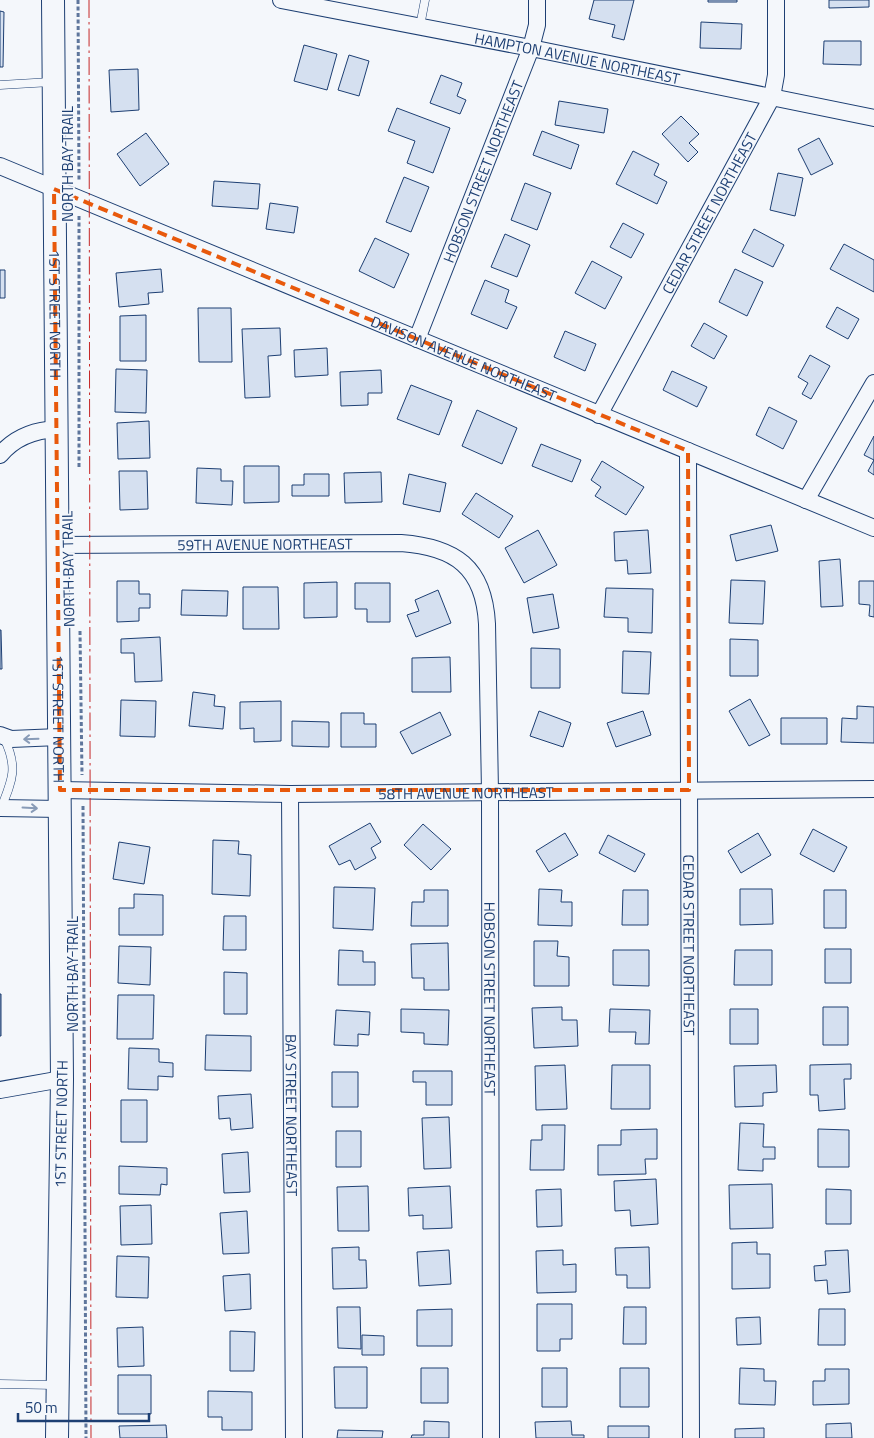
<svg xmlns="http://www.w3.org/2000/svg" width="874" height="1438" viewBox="0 0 874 1438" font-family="'Titillium Web',sans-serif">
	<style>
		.building { fill: #d5e0f0; stroke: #1d3f73 }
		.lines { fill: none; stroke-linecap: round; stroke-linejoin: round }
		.lane-casing { stroke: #1d3f73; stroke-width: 9 }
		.street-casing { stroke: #1d3f73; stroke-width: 18 }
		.secondary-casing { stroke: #1d3f73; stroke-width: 24 }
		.path { stroke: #5e769c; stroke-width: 3; stroke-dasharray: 4 2.5; stroke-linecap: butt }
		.lane { stroke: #f4f7fb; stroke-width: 8 }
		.street { stroke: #f4f7fb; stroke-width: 16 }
		.secondary { stroke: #f4f7fb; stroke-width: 22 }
		.power { stroke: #c62828; stroke-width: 1; stroke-dasharray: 18 4 2.5 4; stroke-linecap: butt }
		.oneway { stroke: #889bb7 }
		.marked { fill: none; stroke: #e8590c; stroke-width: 4; stroke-dasharray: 10 6; stroke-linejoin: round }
		.labels { text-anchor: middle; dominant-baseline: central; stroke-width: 4; stroke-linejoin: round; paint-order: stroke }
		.street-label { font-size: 15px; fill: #1d3f73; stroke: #f4f7fb }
	</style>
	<rect width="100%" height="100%" fill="#f4f7fb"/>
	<!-- building -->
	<path class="building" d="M594,0H634L624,40L612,37L615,25L589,19Z
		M708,0H737V2H708Z
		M829,0H869V7L829,8Z
		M0,11L4,12L3,67H0Z
		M701,22L742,24L741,49L700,48Z
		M824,41H861V65L823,64Z
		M304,45L337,54L327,90L294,81Z
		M349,55L369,61L359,96L338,90Z
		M138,69L139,110L111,112L109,70Z
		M441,75L462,83L457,96L466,100L460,114L430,103Z
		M559,101L608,109L604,133L555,125Z
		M397,108L450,128L433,173L407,163L415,141L388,131Z
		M681,116L699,134L689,143L698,152L688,162L662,134Z
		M542,131L579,145L571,169L533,155Z
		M146,133L169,164L140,186L117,154Z
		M819,138L833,164L811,175L798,149Z
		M633,151L659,164L654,175L667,182L657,204L616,184Z
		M778,173L803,178L795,216L770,210Z
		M404,177L429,187L411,232L386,222Z
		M214,181L260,184L258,209L212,206Z
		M525,183L551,193L537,230L511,220Z
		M270,203L298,207L294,233L266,229Z
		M623,223L644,234L631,258L610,247Z
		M754,229L784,245L773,267L742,252Z
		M505,234L530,245L517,277L491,267Z
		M375,238L409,254L394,288L359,271Z
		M844,244L874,260V292L830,269Z
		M592,261L622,277L605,309L575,293Z
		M161,269L163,292L148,293L149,304L119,307L116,273Z
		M735,269L763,282L747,316L719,302Z
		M0,270H5V298H0Z
		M485,280L509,290L505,302L517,307L507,329L471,314Z
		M837,307L859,319L848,339L826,327Z
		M198,308H231L232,362H199Z
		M146,315V361H120V316Z
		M704,323L727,336L714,359L691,346Z
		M280,328L281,355L268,356L270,397L245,398L242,329Z
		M565,331L596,344L585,371L554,357Z
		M327,348L328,375L295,377L294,350Z
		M810,355L830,366L811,399L802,394L808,383L798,377Z
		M116,369L147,370L146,413L115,412Z
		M381,370L382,393H368V405L341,406L340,372Z
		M672,371L707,387L697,407L663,390Z
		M411,385L452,401L439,435L397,419Z
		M769,407L797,421L783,449L756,435Z
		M477,410L517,428L502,464L462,446Z
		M149,421L150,458L118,459L117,423Z
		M874,436V475L868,471L874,460L864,455Z
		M541,444L581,460L572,482L532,466Z
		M602,461L644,487L626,515L595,496L601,487L591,480Z
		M244,466H279V502L244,503Z
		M197,468L221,469V481H233L232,505L196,503Z
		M119,471H147L148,509L120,510Z
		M381,472L382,502L345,503L344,473Z
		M304,474H329V496H292V485H304Z
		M409,474L446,483L440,512L403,504Z
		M476,493L513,516L499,538L462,514Z
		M771,525L778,551L736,561L730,535Z
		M538,530L557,565L524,583L505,548Z
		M648,530L651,573L628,574L627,560L615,561L614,532Z
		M840,559L843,606L821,607L819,561Z
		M731,580L765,581L763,624L729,623Z
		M117,581H139V594H150V608H139V621L117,622Z
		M859,581H874V617L869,616L870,605L859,604Z
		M337,582V617L304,618V583Z
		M355,583H390V622H367V609H355Z
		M243,587H278L279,629H243Z
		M606,588L653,589L652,633L628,632V618L604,617Z
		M182,590L228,591L227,616L181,615Z
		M438,590L451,623L416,637L407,615L419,611L415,600Z
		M553,594L559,628L533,633L527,598Z
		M1,630L2,669H0V630Z
		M160,637L162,681L135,682L134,653H121V639Z
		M730,639L758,640V676H730Z
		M531,648L560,649V688H531Z
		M623,651L651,652L649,694L622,693Z
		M450,657L451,692H412V658Z
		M193,692L215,695L214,706L225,707L223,729L189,726Z
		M750,699L770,735L749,746L729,711Z
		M121,700L156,701L155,737L120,736Z
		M281,701V741L254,742V728L240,729V702Z
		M857,706L874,707V743L841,742L842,718L857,719Z
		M539,711L571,723L563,747L530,736Z
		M643,711L651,735L616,747L607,723Z
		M440,712L451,735L412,754L400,732Z
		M341,713H364V724H376V747H341Z
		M781,718H827V744H781Z
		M292,721L329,722V747L292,746Z
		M370,823L381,842L371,848L376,858L355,870L350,860L339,865L329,846Z
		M423,824L451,849L431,870L404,845Z
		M813,829L847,847L834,872L800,854Z
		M565,833L578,855L549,872L536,851Z
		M758,833L771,855L741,873L728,851Z
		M608,835L645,854L635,872L599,853Z
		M213,840L239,841L238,854L251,855L250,896L212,894Z
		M119,842L150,847L144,884L113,879Z
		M334,887L375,888L373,930L333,928Z
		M539,889L562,890L561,902H572V926L538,925Z
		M740,889H772L773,924L740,925Z
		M424,890H448V926H411L412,902H424Z
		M623,890H648V925H622Z
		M824,890H846V928H824Z
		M134,894L163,895V935H119V908H134Z
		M224,916H246V950H223Z
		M534,941H558L557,956L569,957V986H534Z
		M448,943L449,990H424V978H412L411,944Z
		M119,946L151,947L150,985L118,983Z
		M825,949H851V983H825Z
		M339,950L363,951V962H375V985H338Z
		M613,950H649V986L613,985Z
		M735,950H772V985H734Z
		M224,972L247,973V1014H224Z
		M0,994H1V1036H0Z
		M118,995H154L153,1039H117Z
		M562,1007V1020H577L578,1046L534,1048L532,1008Z
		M823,1007H848V1045H823Z
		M401,1009L449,1010L448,1045L424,1044V1033L401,1032Z
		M610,1009L650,1010L649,1044H635L636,1032H609Z
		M730,1009H758V1044H730Z
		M336,1010L370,1012L369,1035L358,1034V1046L334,1045Z
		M206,1035L251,1036V1071L205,1070Z
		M129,1048L159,1049V1062L173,1063V1077L158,1076V1090L128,1089Z
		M851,1064V1079H844L845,1109L819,1111L818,1095H810V1065Z
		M565,1065L567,1109L536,1110L535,1066Z
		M612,1065H650V1109H611Z
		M776,1065L777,1092L763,1093V1106L735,1107L734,1066Z
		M413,1071H452V1105H426V1082H413Z
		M332,1072H358V1107H332Z
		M251,1094L253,1128L231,1130L230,1118L219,1119L218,1096Z
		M121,1100H147V1142H121Z
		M449,1117L451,1168L424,1169L422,1118Z
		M740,1123L764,1124L763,1147H775V1159H763V1171L738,1170Z
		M542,1125H565L564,1170H530L531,1140H542Z
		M657,1129V1159H645L646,1174L598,1175V1145H621V1130Z
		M818,1129L849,1130V1167H818Z
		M336,1131H361V1167H336Z
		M248,1152L250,1192L224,1193L222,1154Z
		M119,1166L167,1168V1185L161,1184L160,1195L119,1194Z
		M656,1179L658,1224L631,1226L630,1210L615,1211L614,1181Z
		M772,1184L773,1228L730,1229L729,1185Z
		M368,1186L369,1231H338L337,1187Z
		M450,1186L452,1228L423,1229V1215L409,1216L408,1188Z
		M561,1189L562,1226L537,1227L536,1190Z
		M826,1189L851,1190V1224H826Z
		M151,1205L152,1244L121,1245L120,1206Z
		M247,1211L249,1253L223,1254L220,1213Z
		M757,1242V1254H770V1288L732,1289V1243Z
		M359,1247V1260H366L367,1288L333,1289L332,1248Z
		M649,1247L650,1288H627V1275H616L615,1248Z
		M449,1250L451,1284L419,1286L417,1252Z
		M563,1250V1265L576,1264V1292L537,1293L536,1251Z
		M848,1250L850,1292L828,1294L827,1280L815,1281L814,1266L826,1265L825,1251Z
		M117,1256L149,1257L148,1298L116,1297Z
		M250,1274L251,1309L225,1311L223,1276Z
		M537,1304H572V1339H560V1351H537Z
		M337,1307H360L361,1349L338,1348Z
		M624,1307H646V1344H623Z
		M452,1309V1346H417V1310Z
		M819,1309H845V1345H818Z
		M760,1317L761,1344L737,1345L736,1318Z
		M143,1327L144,1366L118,1367L117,1328Z
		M230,1331L255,1332L254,1371H230Z
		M362,1335L384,1336V1355H362Z
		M334,1367H367V1408H335Z
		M421,1368H448V1403H421Z
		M542,1368H567V1407H542Z
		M620,1368H649V1407H620Z
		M740,1368L764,1369V1381H776L775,1405L739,1404Z
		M825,1369H849V1404L813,1405V1381H825Z
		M118,1375H151V1414H118Z
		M208,1391L252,1392V1430H222V1417H208Z
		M424,1421L449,1422V1438H411L412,1435H424Z
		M571,1421L572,1435H584V1438H536L535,1422Z
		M851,1423L852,1438H826V1424Z
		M166,1425L167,1438H120L119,1426Z
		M608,1426H649V1438H608Z
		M764,1428V1438H735V1429Z
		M338,1430L383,1431L382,1438H337Z"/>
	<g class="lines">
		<defs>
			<path id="lane" d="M420,26L425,0
				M0,85L51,82
				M1,808C13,779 18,767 4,738
				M0,1384L55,1385"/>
			<g id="street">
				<path id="s1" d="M281,0L531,48L874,118"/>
				<path id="s2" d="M0,166L874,528"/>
				<path id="s3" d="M417,339L531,48L537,25V0"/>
				<path id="s4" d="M599,415L772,97L776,75V0"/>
				<path id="s5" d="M688,451L691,1438"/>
				<path d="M0,455C14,438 35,430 57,429"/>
				<path d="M806,500L874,383"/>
				<path id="s6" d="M59,545L401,543C455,547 484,567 487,624L490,792L491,1438"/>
				<path d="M0,735L11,739L59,737"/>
				<path id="s7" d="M60,790L290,794L874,789"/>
				<path id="s8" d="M290,794L294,1438"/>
				<path d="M0,808L60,809"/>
				<path d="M0,1090L62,1079"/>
			</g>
			<g id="secondary">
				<path id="s9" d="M53,0L62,1079L57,1438"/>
			</g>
		</defs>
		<!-- lane casing -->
		<use href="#lane" class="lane-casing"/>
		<!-- street casing -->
		<use href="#street" class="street-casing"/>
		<!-- secondary casing -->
		<use href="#secondary" class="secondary-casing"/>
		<!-- path -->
		<path class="path" d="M78,0L79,182
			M79,216V467
			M80,631L82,775
			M83,806L86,1438"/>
		<!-- lane -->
		<use href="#lane" class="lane"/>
		<!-- street -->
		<use href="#street" class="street"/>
		<!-- secondary -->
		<use href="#secondary" class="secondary"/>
		<!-- power -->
		<path class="power" d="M89,0L91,1438"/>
	</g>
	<!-- one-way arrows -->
	<defs><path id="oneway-shaft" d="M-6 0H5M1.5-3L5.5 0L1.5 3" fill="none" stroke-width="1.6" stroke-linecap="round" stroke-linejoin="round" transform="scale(1.25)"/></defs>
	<g class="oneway">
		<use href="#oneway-shaft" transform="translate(31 739) rotate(178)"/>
		<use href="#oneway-shaft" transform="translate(30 808) rotate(3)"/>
	</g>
	<!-- marked area -->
	<path class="marked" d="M54,189L688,451L689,790H60Z"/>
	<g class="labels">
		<!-- street labels -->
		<g class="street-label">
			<text stroke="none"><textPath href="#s1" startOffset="302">HAMPTON AVENUE NORTHEAST</textPath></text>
			<text transform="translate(67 164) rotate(-90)">NORTH BAY TRAIL</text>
			<text stroke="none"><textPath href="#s3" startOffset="180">HOBSON STREET NORTHEAST</textPath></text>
			<text stroke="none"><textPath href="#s4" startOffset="230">CEDAR STREET NORTHEAST</textPath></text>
			<text stroke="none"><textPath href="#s9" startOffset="314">1ST STREET NORTH</textPath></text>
			<text stroke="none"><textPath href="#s2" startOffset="502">DAVISON AVENUE NORTHEAST</textPath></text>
			<text stroke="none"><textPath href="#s6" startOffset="206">59TH AVENUE NORTHEAST</textPath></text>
			<text transform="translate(68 569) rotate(-91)">NORTH BAY TRAIL</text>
			<text stroke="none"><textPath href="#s9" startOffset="719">1ST STREET NORTH</textPath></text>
			<text stroke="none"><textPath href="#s7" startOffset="406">58TH AVENUE NORTHEAST</textPath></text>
			<text stroke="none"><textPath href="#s5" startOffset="494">CEDAR STREET NORTHEAST</textPath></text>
			<text transform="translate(72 974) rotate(-90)">NORTH BAY TRAIL</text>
			<text stroke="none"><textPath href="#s6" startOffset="850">HOBSON STREET NORTHEAST</textPath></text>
			<text stroke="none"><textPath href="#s8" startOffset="321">BAY STREET NORTHEAST</textPath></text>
			<text transform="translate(61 1124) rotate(-89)">1ST STREET NORTH</text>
		</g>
	</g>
	<!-- scale -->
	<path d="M18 1413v8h131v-8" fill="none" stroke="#1d3f73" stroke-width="2.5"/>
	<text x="25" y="1413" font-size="15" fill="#1d3f73" stroke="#f4f7fb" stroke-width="4" paint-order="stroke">50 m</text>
</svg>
